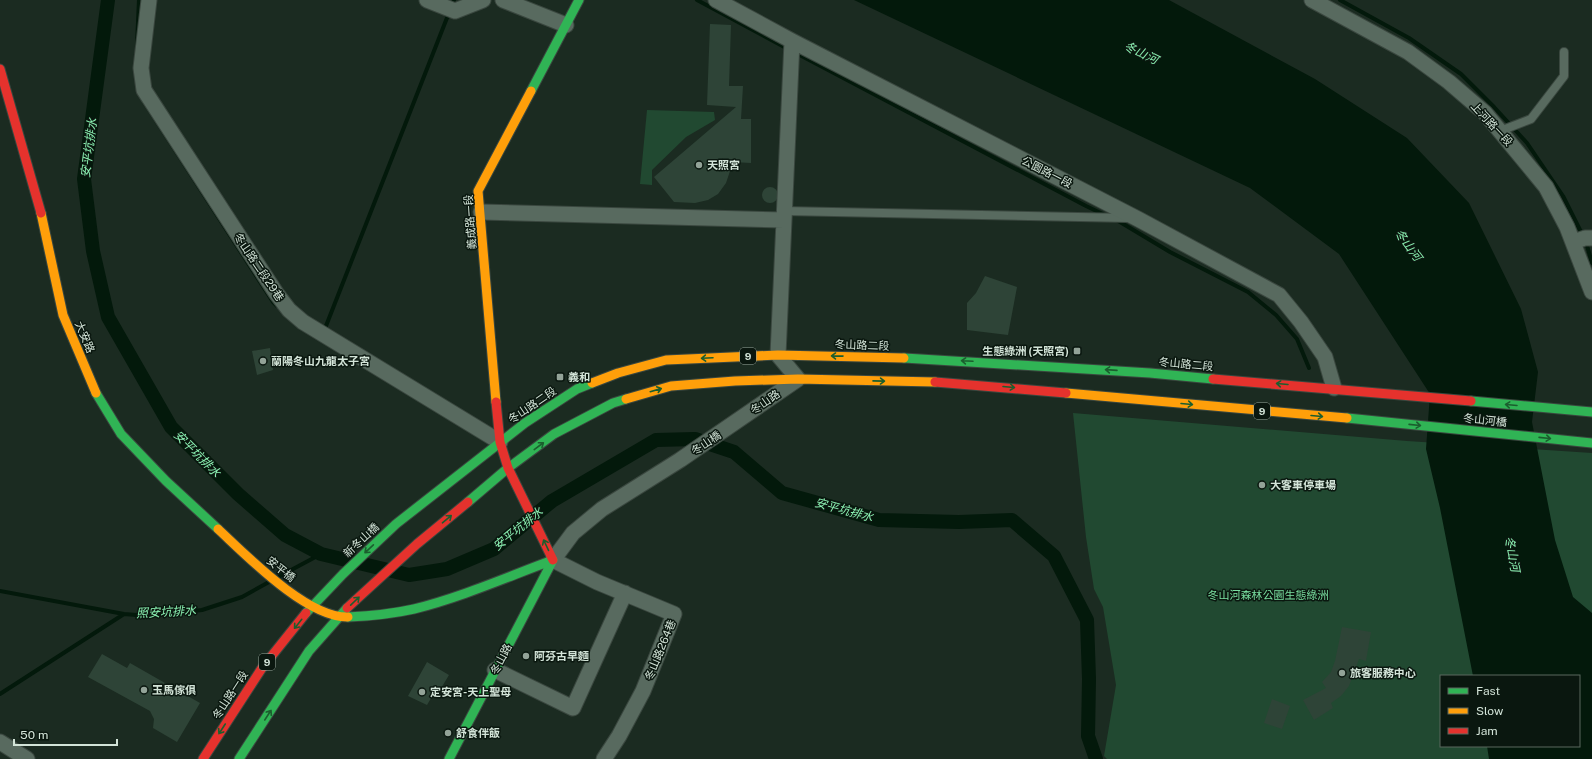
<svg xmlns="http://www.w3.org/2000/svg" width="1592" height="759" viewBox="0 0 1592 759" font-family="'Public Sans','Noto Sans TC',sans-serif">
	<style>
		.green { fill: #214931; fill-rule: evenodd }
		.water { fill: #03190b }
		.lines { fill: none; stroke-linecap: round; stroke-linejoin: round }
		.stream { stroke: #03190b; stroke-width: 4 }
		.canal { stroke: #03190b; stroke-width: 14 }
		.building { fill: #2e4437 }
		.lane-casing { stroke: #3a473f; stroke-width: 10 }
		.street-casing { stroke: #3a473f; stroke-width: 17 }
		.fast-casing { stroke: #3a473f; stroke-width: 11 }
		.slow-casing { stroke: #3a473f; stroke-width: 11 }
		.jam-casing { stroke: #3a473f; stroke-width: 11 }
		.lane { stroke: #586a5f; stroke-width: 8 }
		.street { stroke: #586a5f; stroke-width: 15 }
		.fast { stroke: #30b455; stroke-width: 9 }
		.slow { stroke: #ff9f0a; stroke-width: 9 }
		.jam { stroke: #e5322d; stroke-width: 9 }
		.oneway { stroke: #1b5e2e }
		.poi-dot { fill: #93a398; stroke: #0a170f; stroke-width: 1.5 }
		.labels { text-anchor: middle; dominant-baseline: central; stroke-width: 3; stroke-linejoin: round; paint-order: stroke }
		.shield { fill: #0a170f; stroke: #97a69c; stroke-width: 1 }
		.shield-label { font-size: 10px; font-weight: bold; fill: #d3e4d8 }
		.street-label { font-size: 11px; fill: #d3e4d8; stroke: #0a170f }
		.poi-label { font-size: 11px; font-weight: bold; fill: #d3e4d8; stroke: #0a170f; text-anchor: start }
		.park-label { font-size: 11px; fill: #7ae0a1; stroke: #0a170f }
		.water-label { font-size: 12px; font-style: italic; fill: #8bf1b2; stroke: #0a170f }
	</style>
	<rect width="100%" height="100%" fill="#1b2b21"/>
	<!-- green -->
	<path class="green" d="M647,110L714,112L715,120L686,137L652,170V185L640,184Z
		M1073,413L1407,441L1592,453V759H1107L1104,756L1116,685L1103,607L1094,589L1086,537ZM1441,676H1579V746H1441Z"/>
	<!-- water -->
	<path class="water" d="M854,0H1169L1315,79L1407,138L1469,203L1521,309L1538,372L1532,422L1555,540L1573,597L1592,613V759H1489L1487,746H1579V676H1473L1440,508L1426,449L1430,394L1339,254L1250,188Z"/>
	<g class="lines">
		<!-- stream -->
		<path class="stream" d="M697,0L788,49
			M1340,0L1409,38L1461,74L1494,107L1527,143L1563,196L1583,236
			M137,45L139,0
			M794,52L1086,206L1107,216
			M144,102L273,302L277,306
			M1115,219L1170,252L1248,292L1276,315L1297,339L1309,368
			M1586,242L1592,263
			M324,331L454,0
			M280,576L321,554
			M0,591L124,614L149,616L202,610L242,597L269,582
			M0,694L124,614"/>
		<!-- canal -->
		<path class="canal" d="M108,0L84,179L93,251L108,317L171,427L238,494L285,535L321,554L409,575L447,569L494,549L552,501L656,440L695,439L734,452L782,493L879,520L959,522L1012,520L1054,556L1087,620L1089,679L1088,736L1096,759"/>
	</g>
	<!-- building -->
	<path class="building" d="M710,24L731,25L729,86H743L741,119H751V163L733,162L726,183L718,194L708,200L695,203L674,202L654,177L736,107L707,105Z
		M762 195a8 8 0 1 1 16 0a8 8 0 1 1-16 0Z
		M985,276L1017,287L1008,335L967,330V303L976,293Z
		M270,348L273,370L257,375L252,351Z
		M1342,627L1371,632L1366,661L1359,659L1349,686L1341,696L1331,703L1333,708L1314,720L1303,700L1326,688L1322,682L1331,672L1335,661Z
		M102,654L127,668L130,663L200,703L177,742L153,728L154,719L150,711L88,677Z
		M427,662L449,675L440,690L437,688L427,705L408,696Z
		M1272,699L1290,706L1282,729L1264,723Z"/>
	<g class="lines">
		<defs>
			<path id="lane" d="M1500,131L1531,119L1564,76V52
				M784,211L1129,218"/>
			<path id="street" d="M149,0L141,68L144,90L276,293L289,310L303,322L500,442
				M427,0L455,11L483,0
				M503,0L566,25
				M716,0L792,41L1138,219L1279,295L1301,322L1325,357L1334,388
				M1312,0L1408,52L1449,82L1485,113L1546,187L1567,227L1592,292
				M481,212L784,220
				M1573,242L1585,238H1592
				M495,670L573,708L625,593
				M0,742L27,759
				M604,759L619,736L643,691L674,614L597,582L553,560L573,533L602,509L680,460L798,379L778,355L792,41"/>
			<path id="fast" d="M531,91L579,0
				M904,358L1150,373L1213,379
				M96,393L121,434L166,481L218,529
				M1471,401L1592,412
				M1347,418L1592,443
				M468,502L508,468L554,434L613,403L626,399
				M306,613L343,574L396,524L525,423L577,389L592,383
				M348,617C370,616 392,614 414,609C462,597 507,577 553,560
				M239,759L309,651L347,608
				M449,759L553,560"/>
			<path id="slow" d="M41,213L63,315L96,393
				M592,383L618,373L666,360L778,355L904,358
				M1066,393L1347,418
				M626,399L671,386L735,381L798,379L935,382
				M496,402L478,191L531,91
				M218,529C247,556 307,618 348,617"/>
			<path id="jam" d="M0,69L41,213
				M1213,379L1471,401
				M935,382L1066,393
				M496,402L500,442L508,468L553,560
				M347,608L417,544L468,502
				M203,759L262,668L306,613"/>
		</defs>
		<!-- lane casing -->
		<use href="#lane" class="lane-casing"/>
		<!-- street casing -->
		<use href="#street" class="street-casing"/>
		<!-- fast casing -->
		<use href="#fast" class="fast-casing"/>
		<!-- slow casing -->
		<use href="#slow" class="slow-casing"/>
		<!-- jam casing -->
		<use href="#jam" class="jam-casing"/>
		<!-- lane -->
		<use href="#lane" class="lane"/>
		<!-- street -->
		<use href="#street" class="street"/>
		<!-- fast -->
		<use href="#fast" class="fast"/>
		<!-- slow -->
		<use href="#slow" class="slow"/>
		<!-- jam -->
		<use href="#jam" class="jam"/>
	</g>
	<!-- one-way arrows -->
	<defs><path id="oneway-shaft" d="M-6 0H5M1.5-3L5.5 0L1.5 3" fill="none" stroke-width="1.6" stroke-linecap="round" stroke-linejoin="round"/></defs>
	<g class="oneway">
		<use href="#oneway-shaft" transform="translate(837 356) rotate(-179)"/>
		<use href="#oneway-shaft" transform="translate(707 358) rotate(177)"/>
		<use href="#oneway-shaft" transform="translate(967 361) rotate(-177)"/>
		<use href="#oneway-shaft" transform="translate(1111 370) rotate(-176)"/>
		<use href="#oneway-shaft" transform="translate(879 381) rotate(1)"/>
		<use href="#oneway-shaft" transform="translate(1282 384) rotate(-175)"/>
		<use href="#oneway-shaft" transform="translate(1009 387) rotate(5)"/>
		<use href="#oneway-shaft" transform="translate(656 390) rotate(-16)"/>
		<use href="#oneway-shaft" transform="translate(1187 404) rotate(5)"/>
		<use href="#oneway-shaft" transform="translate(1511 405) rotate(-175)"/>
		<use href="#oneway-shaft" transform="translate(1317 416) rotate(5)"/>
		<use href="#oneway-shaft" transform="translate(1415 425) rotate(6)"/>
		<use href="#oneway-shaft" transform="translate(1545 438) rotate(6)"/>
		<use href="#oneway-shaft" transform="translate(539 446) rotate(-37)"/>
		<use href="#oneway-shaft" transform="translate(447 519) rotate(-40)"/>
		<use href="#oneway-shaft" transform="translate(546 545) rotate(-115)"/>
		<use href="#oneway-shaft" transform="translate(369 549) rotate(137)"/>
		<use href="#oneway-shaft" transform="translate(355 601) rotate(-44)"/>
		<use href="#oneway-shaft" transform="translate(298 624) rotate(129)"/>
		<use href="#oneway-shaft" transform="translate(268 715) rotate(-57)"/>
		<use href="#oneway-shaft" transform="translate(222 729) rotate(123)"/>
	</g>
	<!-- markers -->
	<g class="poi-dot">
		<circle cx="699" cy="165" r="4"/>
		<rect x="1073" y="347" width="8" height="8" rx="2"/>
		<circle cx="263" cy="361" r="4"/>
		<rect x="556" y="373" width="8" height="8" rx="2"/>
		<circle cx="1262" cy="485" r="4"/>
		<circle cx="526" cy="656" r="4"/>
		<circle cx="1342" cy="673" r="4"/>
		<circle cx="144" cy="690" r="4"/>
		<circle cx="422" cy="692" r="4"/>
		<circle cx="448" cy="733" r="4"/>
	</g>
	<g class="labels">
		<!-- shield labels -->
		<g class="shield">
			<rect x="740" y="348" width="16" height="16" rx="3"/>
			<rect x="1254" y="403" width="16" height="16" rx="3"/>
			<rect x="259" y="654" width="16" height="16" rx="3"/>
		</g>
		<g class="shield-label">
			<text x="748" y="356">9</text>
			<text x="1262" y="411">9</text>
			<text x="267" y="662">9</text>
		</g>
		<!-- street labels -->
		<g class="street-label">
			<text transform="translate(1492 124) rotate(47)">上河路一段</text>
			<text transform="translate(1047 172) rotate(27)">公園路一段</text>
			<text transform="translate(470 222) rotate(-94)">義成路一段</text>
			<text transform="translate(259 267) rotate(56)">冬山路二段29巷</text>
			<text transform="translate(85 337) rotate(67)">大安路</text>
			<text transform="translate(862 345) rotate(2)">冬山路二段</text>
			<text transform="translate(1186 364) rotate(5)">冬山路二段</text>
			<text transform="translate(765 402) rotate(-35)">冬山路</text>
			<text transform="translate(532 405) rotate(-34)">冬山路二段</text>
			<text transform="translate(1485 420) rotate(6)">冬山河橋</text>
			<text transform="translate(706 443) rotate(-34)">冬山橋</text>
			<text transform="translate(361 540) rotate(-43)">新冬山橋</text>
			<text transform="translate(281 569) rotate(39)">安平橋</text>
			<text transform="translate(660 650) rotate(-68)">冬山路264巷</text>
			<text transform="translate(501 659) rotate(-63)">冬山路</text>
			<text transform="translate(230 695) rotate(-57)">冬山路一段</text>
		</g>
		<!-- poi labels -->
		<g class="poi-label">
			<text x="707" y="165">天照宮</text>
			<text x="1069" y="351" text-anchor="end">生態綠洲 (天照宮)</text>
			<text x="271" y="361">蘭陽冬山九龍太子宮</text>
			<text x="568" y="377">義和</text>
			<text x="1270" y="485">大客車停車場</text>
			<text x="534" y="656">阿芬古早麵</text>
			<text x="1350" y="673">旅客服務中心</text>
			<text x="152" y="690">玉馬傢俱</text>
			<text x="430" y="692">定安宮-天上聖母</text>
			<text x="456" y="733">舒食伴飯</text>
		</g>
		<!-- park labels -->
		<g class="park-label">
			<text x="1268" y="595">冬山河森林公園生態綠洲</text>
		</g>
		<!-- water labels -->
		<g class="water-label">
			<text transform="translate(1141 53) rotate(25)">冬山河</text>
			<text transform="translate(89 148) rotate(-83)">安平坑排水</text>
			<text transform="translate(1408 245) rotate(53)">冬山河</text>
			<text transform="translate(197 454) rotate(45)">安平坑排水</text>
			<text transform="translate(844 510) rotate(15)">安平坑排水</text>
			<text transform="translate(518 529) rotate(-39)">安平坑排水</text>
			<text transform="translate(1512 554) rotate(79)">冬山河</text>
			<text transform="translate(166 612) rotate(-3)">照安坑排水</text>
		</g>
	</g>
	<!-- legend -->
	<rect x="1440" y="675" width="140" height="72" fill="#0a170f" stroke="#5a695f"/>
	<rect x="1448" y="688" width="20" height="6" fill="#30b455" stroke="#5a695f"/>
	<text x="1476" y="695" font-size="12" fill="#d3e4d8">Fast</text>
	<rect x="1448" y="708" width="20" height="6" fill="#ff9f0a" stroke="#5a695f"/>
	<text x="1476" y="715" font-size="12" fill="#d3e4d8">Slow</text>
	<rect x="1448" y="728" width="20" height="6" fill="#e5322d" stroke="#5a695f"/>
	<text x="1476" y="735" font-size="12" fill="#d3e4d8">Jam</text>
	<!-- scale -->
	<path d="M14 739v6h103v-6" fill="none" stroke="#d3e4d8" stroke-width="2"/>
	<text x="20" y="739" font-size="12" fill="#d3e4d8" stroke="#0a170f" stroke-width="3" paint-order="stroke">50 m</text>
</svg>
